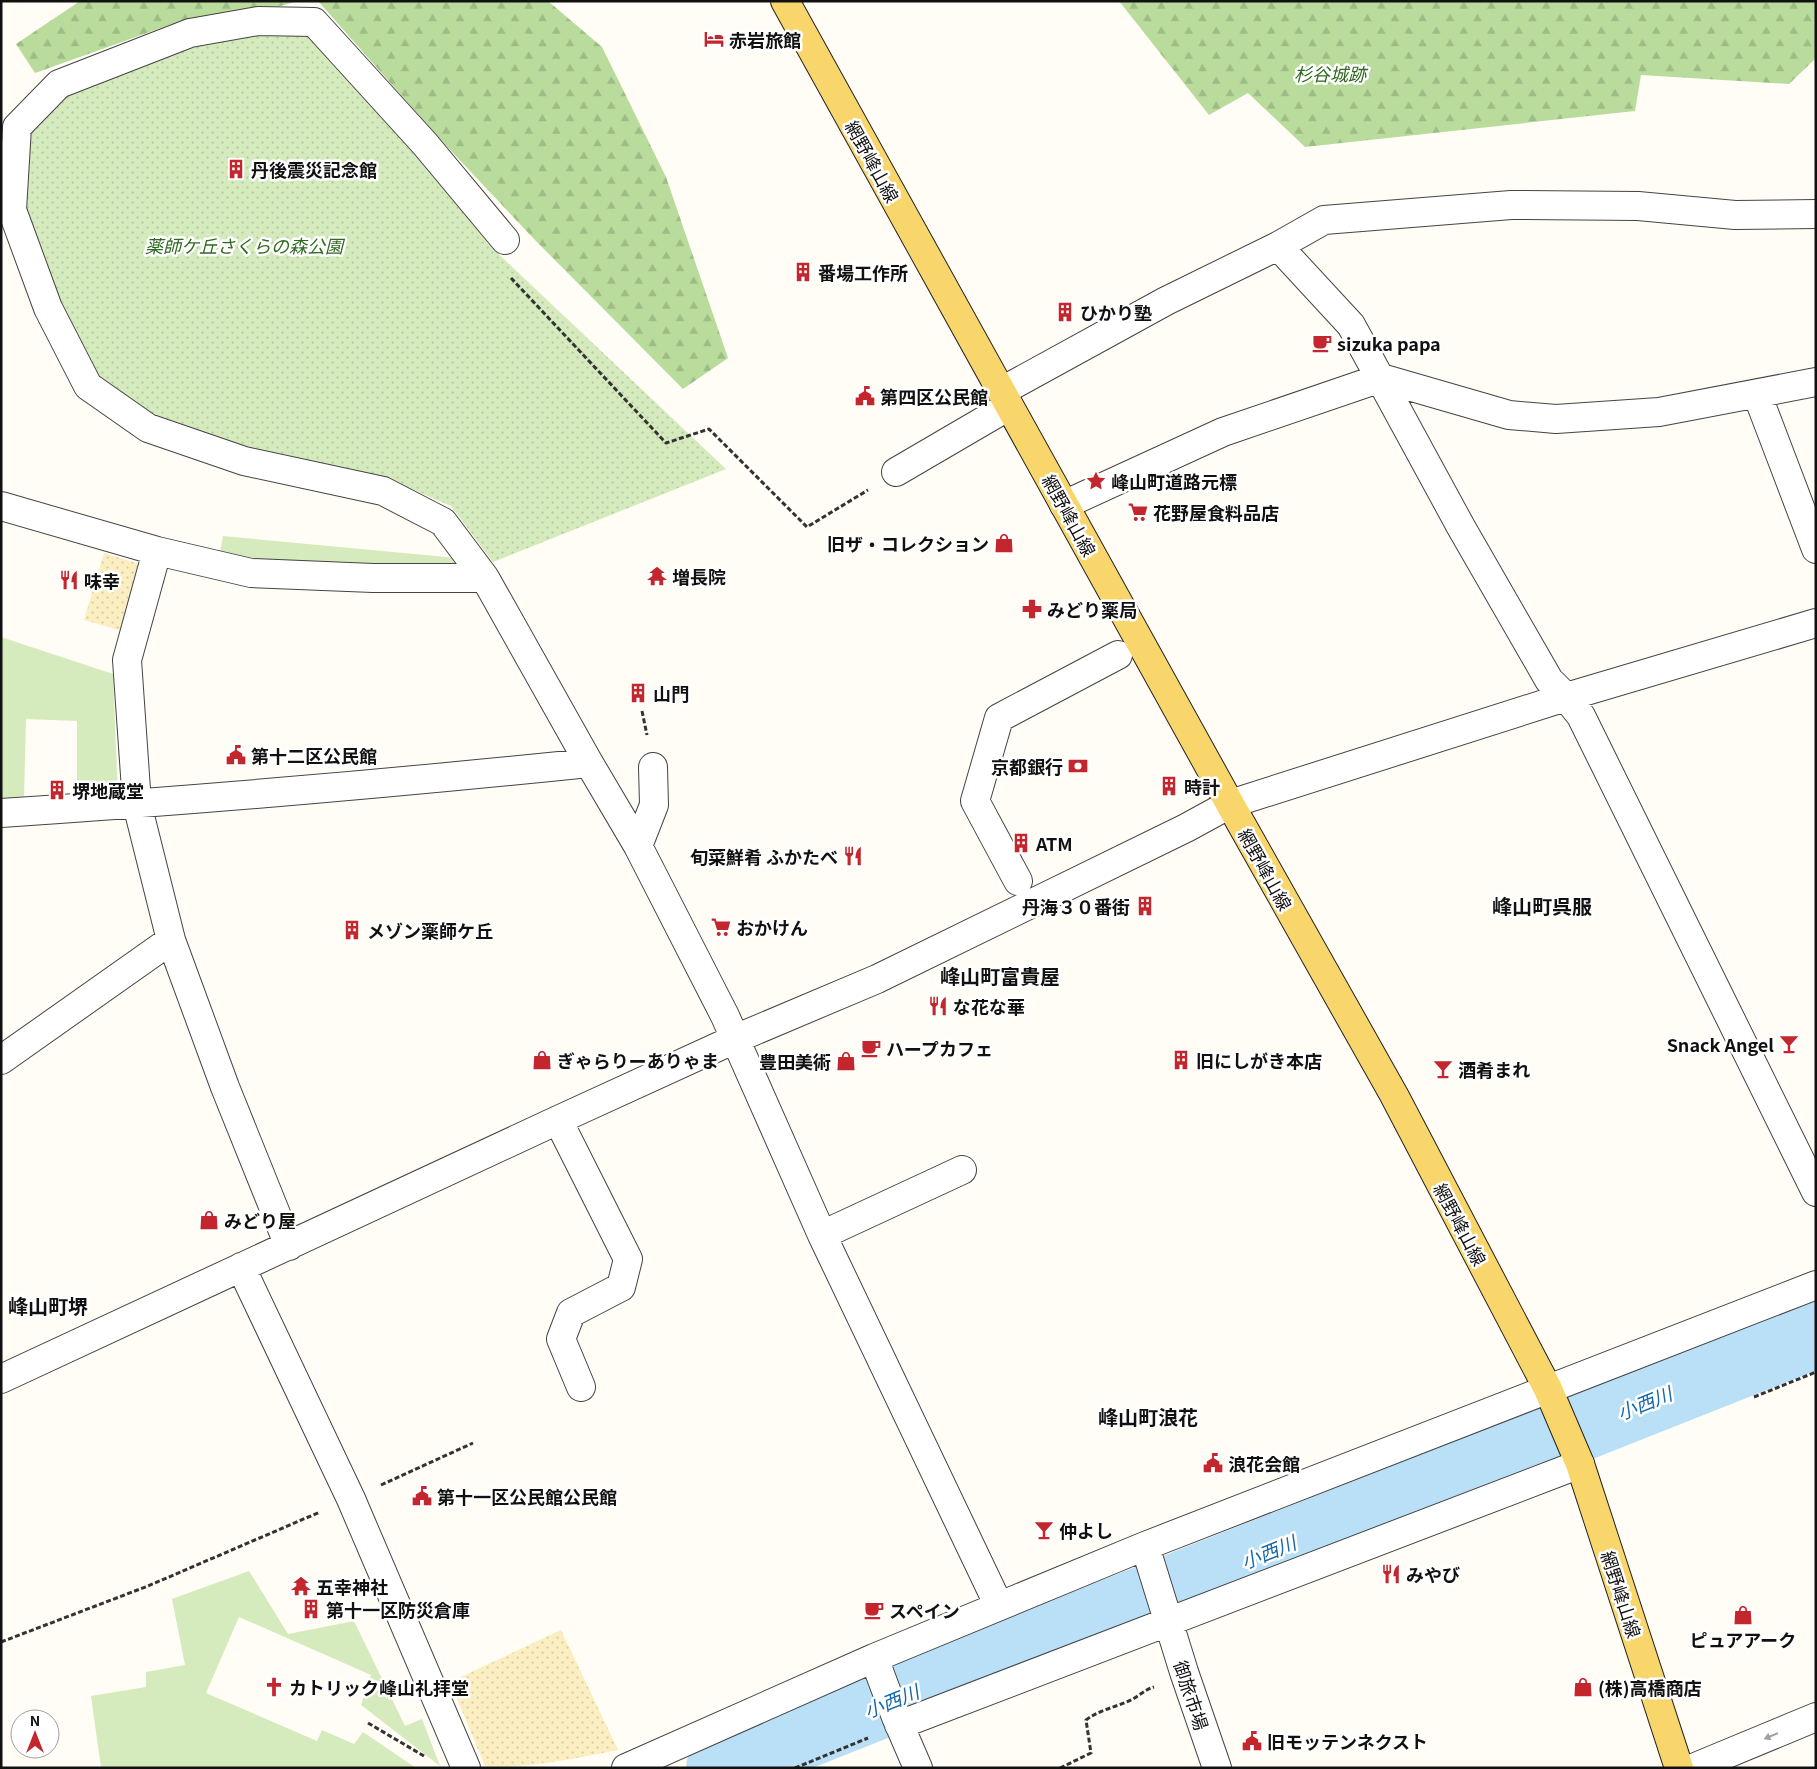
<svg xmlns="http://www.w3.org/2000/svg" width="1817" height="1769" viewBox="0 0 1817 1769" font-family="Georgia,'Noto Sans JP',serif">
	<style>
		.grass { fill: #d5ebbd }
		.forest { fill: url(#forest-firs) }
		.sand { fill: url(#sand-dots) }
		.park { fill: url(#park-dots) }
		.water { fill: url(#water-waves); stroke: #3f96cf }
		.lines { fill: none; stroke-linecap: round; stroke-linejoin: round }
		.river { stroke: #b9e0f7; stroke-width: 68 }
		.minor-casing { stroke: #444; stroke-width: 30 }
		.major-casing { stroke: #222; stroke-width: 30 }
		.path { stroke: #333; stroke-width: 3; stroke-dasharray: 5 2.5; stroke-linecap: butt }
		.minor { stroke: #fff; stroke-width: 28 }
		.major { stroke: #f9d66b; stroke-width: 28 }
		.oneway { fill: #a0a0a0 }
		.labels { text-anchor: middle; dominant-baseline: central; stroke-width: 5; stroke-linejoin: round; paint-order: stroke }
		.poi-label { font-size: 18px; font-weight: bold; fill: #111; stroke: #fff; text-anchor: start }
		.park-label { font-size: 18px; font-style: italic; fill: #2f6b1f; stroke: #fff }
		.street-label { font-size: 18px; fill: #111; stroke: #fff }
		.water-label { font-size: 19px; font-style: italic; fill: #1768a6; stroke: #fff }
		.quarter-label { font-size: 20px; font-weight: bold; fill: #111; stroke: #fff }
	</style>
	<defs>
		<pattern id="forest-firs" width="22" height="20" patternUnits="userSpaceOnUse" patternTransform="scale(1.25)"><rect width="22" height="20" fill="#b9dc9c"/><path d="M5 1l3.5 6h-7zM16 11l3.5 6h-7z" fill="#9ebc85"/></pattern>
		<pattern id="sand-dots" width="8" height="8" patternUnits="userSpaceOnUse" patternTransform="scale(1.25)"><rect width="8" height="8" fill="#fbeec1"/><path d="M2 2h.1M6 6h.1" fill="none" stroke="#d6cba5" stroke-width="1.8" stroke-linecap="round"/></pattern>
		<pattern id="park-dots" width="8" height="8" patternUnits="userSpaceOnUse" patternTransform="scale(1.25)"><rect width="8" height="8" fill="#d5ebbd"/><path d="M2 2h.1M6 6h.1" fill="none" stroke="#b6c8a1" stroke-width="1.8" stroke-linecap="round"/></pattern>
		<pattern id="water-waves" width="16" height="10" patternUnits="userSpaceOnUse" patternTransform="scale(1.25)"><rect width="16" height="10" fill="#b9e0f7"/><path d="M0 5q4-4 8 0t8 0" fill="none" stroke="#9ebfd3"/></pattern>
	</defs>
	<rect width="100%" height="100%" fill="#fffdf5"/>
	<!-- grass -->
	<path class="grass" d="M223,536L457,558L458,566L257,561L220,552Z
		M1,637L113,674L118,797L77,798V721L26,719L24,799H1Z
		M249,1571L288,1634L354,1621L405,1726L422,1719L440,1766L361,1705L371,1675L239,1617L206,1693L317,1741L322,1730L354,1744L363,1732L416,1768H101L91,1696L146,1687V1672L185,1665L172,1599Z"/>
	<!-- forest -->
	<path class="forest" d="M80,1H298L277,7L175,23L35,73L16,44Z
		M318,1H548L602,47L666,177L728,358L683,389L534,239L438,137Z
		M1119,1H1816V58L1789,84L1641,75L1635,111L1305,147L1248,93L1209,115Z
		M878,1722L880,1727L773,1768H759Z"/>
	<!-- sand -->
	<path class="sand" d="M104,553L142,565L123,631L84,620Z
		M561,1630L618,1750C576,1758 528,1769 485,1766L450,1682Z"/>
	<!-- park -->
	<path class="park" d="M260,31H307L419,151L490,246L726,469L493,562L451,506L388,479L246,448L153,419L96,377L57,302L24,209L30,133L65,93L192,42Z"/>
	<!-- water -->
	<path class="water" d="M1816,1324V1349L1741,1378L1730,1357Z"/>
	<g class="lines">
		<!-- river -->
		<path class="river" d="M720,1768L1816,1334"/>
		<defs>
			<path id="minor" d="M1278,246L1351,325L1461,527L1549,680L1566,697L1581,716L1816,1192
				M1002,391L1166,301L1278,246L1324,220L1511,205L1638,206L1735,215L1816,214
				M1757,394L1816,549
				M896,472L1009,406
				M1064,505L1223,432L1381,378L1509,415L1556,419L1659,412L1816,382
				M1,506L157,551L251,573L373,578H485L589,763L638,846L725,1016L822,1235L999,1606
				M157,551L127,660L137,804L171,940L225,1087L289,1246
				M485,578L443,522L383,491L244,461L148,428L88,386L48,308L12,210L17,127L59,84L190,33L258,21L314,22L425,144L505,240
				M1,813C198,800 394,783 589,763
				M638,846L654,805L653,767
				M1018,881L975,801L999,718L1118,655
				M1,1060L171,940
				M558,1120L628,1259L621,1287L571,1313L561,1339L581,1387
				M822,1235L962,1170
				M241,1267L351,1499L466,1768
				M1,1379L558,1120L735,1039L877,979L1186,828L1230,804L1566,697L1816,623
				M1145,1546L1184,1672L1217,1768
				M874,1658L896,1717L918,1768
				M899,1725L1580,1464
				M626,1768L874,1658L1145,1546L1816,1285
				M1693,1768L1816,1717"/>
			<path id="major" d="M785,1L1230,804L1394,1095L1548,1389L1580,1464L1679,1768"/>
		</defs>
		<!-- minor casing -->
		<use href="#minor" class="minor-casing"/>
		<!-- major casing -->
		<use href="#major" class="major-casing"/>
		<!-- path -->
		<path class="path" d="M511,278L666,443L709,429L807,527L868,490
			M642,711L647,735
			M1754,1397L1816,1372
			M381,1485L473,1443
			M1,1642L148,1586L320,1512
			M368,1723L424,1756
			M795,1768L868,1738
			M1060,1768L1091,1753L1086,1720C1100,1709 1118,1707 1133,1699C1140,1695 1146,1689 1154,1687"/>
		<!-- minor -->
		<use href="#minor" class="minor"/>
		<!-- major -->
		<use href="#major" class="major"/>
	</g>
	<!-- one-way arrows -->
	<defs><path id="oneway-solid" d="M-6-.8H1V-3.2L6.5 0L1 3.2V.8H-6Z" transform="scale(1.25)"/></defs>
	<use class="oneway" href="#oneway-solid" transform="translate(1771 1736) rotate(157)"/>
	<!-- icons -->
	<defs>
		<symbol id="hotel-bare" viewBox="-9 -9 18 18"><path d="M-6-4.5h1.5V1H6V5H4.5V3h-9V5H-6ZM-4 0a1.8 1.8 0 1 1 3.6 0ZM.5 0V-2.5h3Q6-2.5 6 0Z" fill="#c4262e" stroke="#fff" stroke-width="2.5" paint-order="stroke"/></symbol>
		<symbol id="building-bare" viewBox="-9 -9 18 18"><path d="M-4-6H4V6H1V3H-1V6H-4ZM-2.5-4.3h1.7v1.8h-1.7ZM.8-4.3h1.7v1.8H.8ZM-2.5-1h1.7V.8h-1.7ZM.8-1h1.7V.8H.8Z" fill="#c4262e" stroke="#fff" stroke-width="2.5" paint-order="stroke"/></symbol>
		<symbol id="cafe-bare" viewBox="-9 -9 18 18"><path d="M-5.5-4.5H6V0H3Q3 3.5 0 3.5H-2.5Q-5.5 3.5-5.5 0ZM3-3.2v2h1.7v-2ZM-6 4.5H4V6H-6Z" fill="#c4262e" stroke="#fff" stroke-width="2.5" paint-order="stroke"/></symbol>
		<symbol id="civic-bare" viewBox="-9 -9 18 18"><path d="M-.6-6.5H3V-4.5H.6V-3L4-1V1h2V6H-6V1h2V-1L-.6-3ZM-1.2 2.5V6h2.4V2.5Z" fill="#c4262e" stroke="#fff" stroke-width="2.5" paint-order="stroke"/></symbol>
		<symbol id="sight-bare" viewBox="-9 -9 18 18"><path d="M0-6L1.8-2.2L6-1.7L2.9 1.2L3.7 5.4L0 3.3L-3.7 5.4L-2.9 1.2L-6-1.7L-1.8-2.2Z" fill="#c4262e" stroke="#fff" stroke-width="2.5" paint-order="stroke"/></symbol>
		<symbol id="supermarket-bare" viewBox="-9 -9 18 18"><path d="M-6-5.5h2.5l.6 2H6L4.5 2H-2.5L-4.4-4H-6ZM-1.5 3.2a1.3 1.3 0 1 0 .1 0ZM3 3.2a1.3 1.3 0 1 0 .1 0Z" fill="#c4262e" stroke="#fff" stroke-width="2.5" paint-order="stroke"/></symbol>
		<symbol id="shop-bare" viewBox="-9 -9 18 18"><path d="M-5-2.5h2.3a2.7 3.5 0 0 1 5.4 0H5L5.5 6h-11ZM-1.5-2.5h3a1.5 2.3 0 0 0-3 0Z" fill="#c4262e" stroke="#fff" stroke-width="2.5" paint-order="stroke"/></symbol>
		<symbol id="temple-bare" viewBox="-9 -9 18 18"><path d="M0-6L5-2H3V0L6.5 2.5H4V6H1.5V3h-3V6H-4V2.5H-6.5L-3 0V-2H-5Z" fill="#c4262e" stroke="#fff" stroke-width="2.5" paint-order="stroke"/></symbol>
		<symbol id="restaurant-bare" viewBox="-9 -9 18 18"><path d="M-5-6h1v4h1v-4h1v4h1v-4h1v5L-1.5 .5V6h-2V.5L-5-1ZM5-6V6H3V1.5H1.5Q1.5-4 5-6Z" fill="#c4262e" stroke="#fff" stroke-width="2.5" paint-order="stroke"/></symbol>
		<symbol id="pharmacy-bare" viewBox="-9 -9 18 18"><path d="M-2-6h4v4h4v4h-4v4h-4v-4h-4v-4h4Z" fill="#c4262e" stroke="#fff" stroke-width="2.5" paint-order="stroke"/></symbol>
		<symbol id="bank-bare" viewBox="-9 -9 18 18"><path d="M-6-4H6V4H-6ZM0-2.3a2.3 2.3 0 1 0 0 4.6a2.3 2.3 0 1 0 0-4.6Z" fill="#c4262e" stroke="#fff" stroke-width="2.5" paint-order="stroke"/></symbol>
		<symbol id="bar-bare" viewBox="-9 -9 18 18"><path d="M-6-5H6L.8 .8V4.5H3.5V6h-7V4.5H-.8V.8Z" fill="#c4262e" stroke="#fff" stroke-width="2.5" paint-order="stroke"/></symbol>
		<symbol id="church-bare" viewBox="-9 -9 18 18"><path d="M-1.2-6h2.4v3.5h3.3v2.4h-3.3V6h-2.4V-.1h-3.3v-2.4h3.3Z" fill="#c4262e" stroke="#fff" stroke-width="2.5" paint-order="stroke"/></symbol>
	</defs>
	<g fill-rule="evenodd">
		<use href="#hotel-bare" x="700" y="25" width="28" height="28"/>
		<use href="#building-bare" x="222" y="155" width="28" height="28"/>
		<use href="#building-bare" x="789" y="258" width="28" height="28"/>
		<use href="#building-bare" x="1051" y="298" width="28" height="28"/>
		<use href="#cafe-bare" x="1308" y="329" width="28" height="28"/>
		<use href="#civic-bare" x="851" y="382" width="28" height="28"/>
		<use href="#sight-bare" x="1082" y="467" width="28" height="28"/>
		<use href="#supermarket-bare" x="1124" y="498" width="28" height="28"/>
		<use href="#shop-bare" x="990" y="529" width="28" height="28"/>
		<use href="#temple-bare" x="643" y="562" width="28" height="28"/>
		<use href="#restaurant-bare" x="55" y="566" width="28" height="28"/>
		<use href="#pharmacy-bare" x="1018" y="595" width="28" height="28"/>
		<use href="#building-bare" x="624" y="679" width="28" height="28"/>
		<use href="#civic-bare" x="222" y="741" width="28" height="28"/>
		<use href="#bank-bare" x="1064" y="752" width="28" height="28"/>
		<use href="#building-bare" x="1155" y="772" width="28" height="28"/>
		<use href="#building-bare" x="43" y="776" width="28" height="28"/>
		<use href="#building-bare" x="1007" y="829" width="28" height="28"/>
		<use href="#restaurant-bare" x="839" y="842" width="28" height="28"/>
		<use href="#building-bare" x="1131" y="892" width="28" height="28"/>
		<use href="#supermarket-bare" x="707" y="913" width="28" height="28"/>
		<use href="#building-bare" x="338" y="916" width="28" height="28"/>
		<use href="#restaurant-bare" x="924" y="992" width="28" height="28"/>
		<use href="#bar-bare" x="1775" y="1030" width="28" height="28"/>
		<use href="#cafe-bare" x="857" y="1034" width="28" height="28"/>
		<use href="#shop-bare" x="528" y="1046" width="28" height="28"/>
		<use href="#building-bare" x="1167" y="1046" width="28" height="28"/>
		<use href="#shop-bare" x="832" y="1047" width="28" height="28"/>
		<use href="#bar-bare" x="1429" y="1055" width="28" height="28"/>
		<use href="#shop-bare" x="195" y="1206" width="28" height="28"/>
		<use href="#civic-bare" x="1199" y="1449" width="28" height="28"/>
		<use href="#civic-bare" x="408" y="1482" width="28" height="28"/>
		<use href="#bar-bare" x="1030" y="1516" width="28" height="28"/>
		<use href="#restaurant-bare" x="1377" y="1560" width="28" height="28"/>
		<use href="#temple-bare" x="287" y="1572" width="28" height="28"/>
		<use href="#building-bare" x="297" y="1595" width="28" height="28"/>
		<use href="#cafe-bare" x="860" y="1596" width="28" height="28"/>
		<use href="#shop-bare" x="1729" y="1601" width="28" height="28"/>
		<use href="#church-bare" x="260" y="1673" width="28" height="28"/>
		<use href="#shop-bare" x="1569" y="1673" width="28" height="28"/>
		<use href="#civic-bare" x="1238" y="1727" width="28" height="28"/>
	</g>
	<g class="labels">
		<!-- poi labels -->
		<g class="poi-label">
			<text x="729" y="39">赤岩旅館</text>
			<text x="251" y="169">丹後震災記念館</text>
			<text x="818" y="272">番場工作所</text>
			<text x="1080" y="312">ひかり塾</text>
			<text x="1337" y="343">sizuka papa</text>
			<text x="880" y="396">第四区公民館</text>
			<text x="1111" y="481">峰山町道路元標</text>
			<text x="1153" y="512">花野屋食料品店</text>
			<text x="989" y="543" text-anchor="end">旧ザ・コレクション</text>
			<text x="672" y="576">増長院</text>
			<text x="84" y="580">味幸</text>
			<text x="1047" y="609">みどり薬局</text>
			<text x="653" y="693">山門</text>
			<text x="251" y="755">第十二区公民館</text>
			<text x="1063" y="766" text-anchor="end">京都銀行</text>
			<text x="1184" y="786">時計</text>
			<text x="72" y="790">堺地蔵堂</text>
			<text x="1036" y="843">ATM</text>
			<text x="838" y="856" text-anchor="end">旬菜鮮肴 ふかたべ</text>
			<text x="1130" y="906" text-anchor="end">丹海３０番街</text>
			<text x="736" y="927">おかけん</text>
			<text x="367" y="930">メゾン薬師ケ丘</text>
			<text x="953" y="1006">な花な華</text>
			<text x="1774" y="1044" text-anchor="end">Snack Angel</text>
			<text x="886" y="1048">ハープカフェ</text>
			<text x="557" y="1060">ぎゃらりーありゃま</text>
			<text x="1196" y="1060">旧にしがき本店</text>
			<text x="831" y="1061" text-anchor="end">豊田美術</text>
			<text x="1458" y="1069">酒肴まれ</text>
			<text x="224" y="1220">みどり屋</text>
			<text x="1228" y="1463">浪花会館</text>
			<text x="437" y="1496">第十一区公民館公民館</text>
			<text x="1059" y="1530">仲よし</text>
			<text x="1406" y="1574">みやび</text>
			<text x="316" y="1586">五幸神社</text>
			<text x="326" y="1609">第十一区防災倉庫</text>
			<text x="889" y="1610">スペイン</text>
			<text x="1743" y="1639" text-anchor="middle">ピュアアーク</text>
			<text x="289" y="1687">カトリック峰山礼拝堂</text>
			<text x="1598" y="1687">(株)高橋商店</text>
			<text x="1267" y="1741">旧モッテンネクスト</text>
		</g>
		<!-- park labels -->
		<g class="park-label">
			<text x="1330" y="73">杉谷城跡</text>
			<text x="244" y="245">薬師ケ丘さくらの森公園</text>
		</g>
		<!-- street labels -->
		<g class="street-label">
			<text transform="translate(873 161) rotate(61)">網野峰山線</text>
			<text transform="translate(1070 515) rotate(61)">網野峰山線</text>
			<text transform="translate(1266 869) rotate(61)">網野峰山線</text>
			<text transform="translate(1461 1224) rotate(62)">網野峰山線</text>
			<text transform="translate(1622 1594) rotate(72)">網野峰山線</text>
			<text transform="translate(1192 1695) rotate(72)">御旅市場</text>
		</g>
		<!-- water labels -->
		<g class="water-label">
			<text transform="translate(1644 1402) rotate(-22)">小西川</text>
			<text transform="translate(1268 1551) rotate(-22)">小西川</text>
			<text transform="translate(891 1700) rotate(-22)">小西川</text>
		</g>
		<!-- quarter labels -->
		<g class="quarter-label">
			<text x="1542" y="905">峰山町呉服</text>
			<text x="1000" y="975">峰山町富貴屋</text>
			<text x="48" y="1305">峰山町堺</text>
			<text x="1148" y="1416">峰山町浪花</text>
		</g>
	</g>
	<!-- border -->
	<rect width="1817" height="1769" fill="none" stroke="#111111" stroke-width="5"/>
	<!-- north arrow -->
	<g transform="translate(35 1734)"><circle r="24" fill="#ffffff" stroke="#a0a0a0"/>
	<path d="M0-4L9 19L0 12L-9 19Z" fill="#c4262e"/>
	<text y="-8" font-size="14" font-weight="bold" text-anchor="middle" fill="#111111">N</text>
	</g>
</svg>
